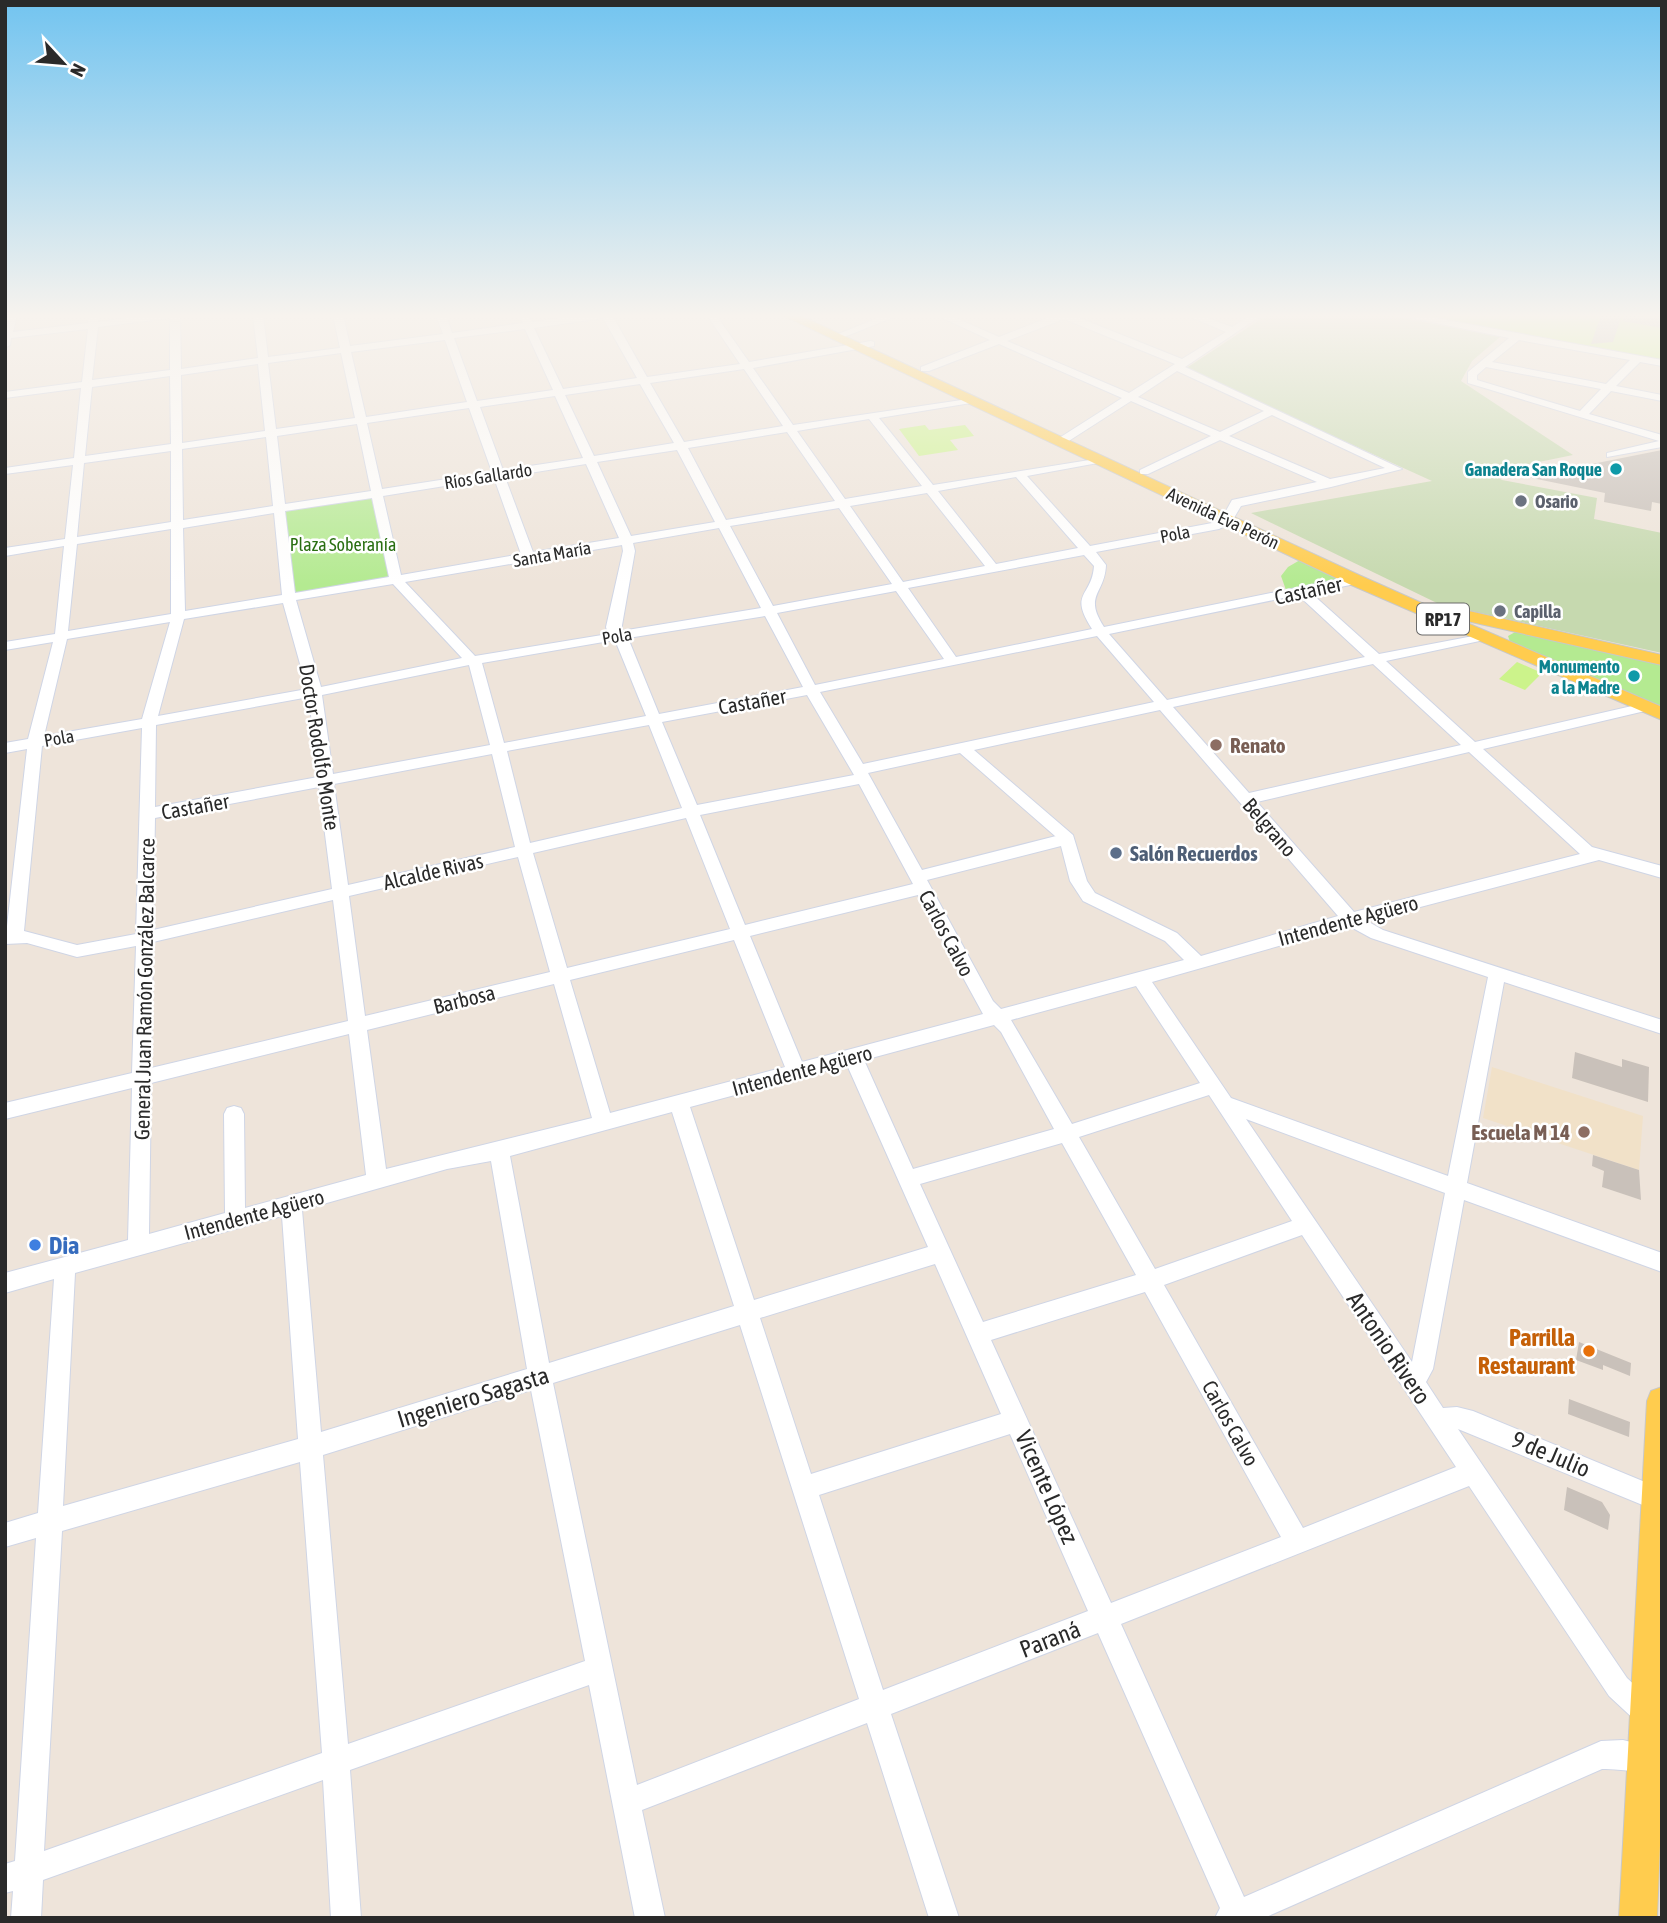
<svg xmlns="http://www.w3.org/2000/svg" width="1667" height="1923" viewBox="0 0 1667 1923" font-family="'Asap Condensed',sans-serif">
	<style>
		.education { fill: #f1e1c8 }
		.green { fill: #b4ea91 }
		.cemetery { fill: #c6d9af }
		.pitch { fill: #ccf38b }
		.building { fill: #c9c1ba }
		.lines { fill: none; stroke-linecap: round; stroke-linejoin: round }
		.minor-casing { stroke: #cfd5e5; stroke-width: 2 }
		.major-casing { stroke: #c8c8c8; stroke-width: 2 }
		.minor { fill: #fff; fill-rule: evenodd }
		.major { fill: #ffcc4e; fill-rule: evenodd }
		.culture-dot { fill: #0f9aa8; stroke: #fff; stroke-width: 2.5 }
		.worship-dot { fill: #6b7280; stroke: #fff; stroke-width: 2.5 }
		.education-dot { fill: #8d6e63; stroke: #fff; stroke-width: 2.5 }
		.service-dot { fill: #5c6f8a; stroke: #fff; stroke-width: 2.5 }
		.shop-dot { fill: #3f7fe0; stroke: #fff; stroke-width: 2.5 }
		.food-dot { fill: #e8710a; stroke: #fff; stroke-width: 2.5 }
		.labels { text-anchor: middle; dominant-baseline: central; stroke-width: 5; stroke-linejoin: round; paint-order: stroke }
		.far-culture-label { font-size: 18px; font-weight: bold; fill: #0d838f; stroke: #fff; text-anchor: end }
		.far-street-label { font-size: 18px; fill: #2a2a2a; stroke: #fff }
		.far-worship-label { font-size: 18px; font-weight: bold; fill: #5b616d; stroke: #fff; text-anchor: start }
		.far-park-label { font-size: 18px; fill: #2a6f12; stroke: #fff }
		.shield { fill: #fff; stroke: #6a6a6a; stroke-width: 2 }
		.shield-label { font-size: 19px; font-weight: bold; fill: #2a2a2a }
		.street-label { font-size: 21px; fill: #2a2a2a; stroke: #fff }
		.education-label { font-size: 21px; font-weight: bold; fill: #785e54; stroke: #fff; text-anchor: start }
		.service-label { font-size: 21px; font-weight: bold; fill: #4e5e75; stroke: #fff; text-anchor: start }
		.near-shop-label { font-size: 24px; font-weight: bold; fill: #366cbe; stroke: #fff; text-anchor: start }
		.near-food-label { font-size: 24px; font-weight: bold; fill: #c56008; stroke: #fff; text-anchor: end }
		.near-street-label { font-size: 24px; fill: #2a2a2a; stroke: #fff }
	</style>
	<rect width="100%" height="100%" fill="#eee4da"/>
	<!-- education -->
	<path class="education" d="M1492,1067L1643,1116L1639,1170L1483,1118Z"/>
	<!-- green -->
	<path class="green" d="M378,493L396,580L289,599L279,509Z
		M1300,560L1344,579L1286,590L1281,576L1288,567Z
		M1517,631L1662,664V708L1510,642L1508,636Z"/>
	<!-- cemetery -->
	<path class="cemetery" d="M1267,315H1388L1500,337L1472,361L1461,381L1573,455L1490,472L1502,480L1597,498L1594,519L1662,533V653L1439,604L1251,513L1432,481L1185,369Z"/>
	<!-- pitch -->
	<path class="pitch" d="M1421,315H1662V360L1432,317Z
		M925,425L929,430L965,425L974,436L950,440L958,450L919,456L899,429Z
		M1517,662L1542,673L1525,690L1499,679Z"/>
	<!-- building -->
	<path class="building" d="M1601,315H1622L1613,342L1591,344Z
		M1623,315L1662,318V328L1623,321Z
		M1662,450V504L1652,502L1651,511L1604,502L1605,493L1527,477Z
		M1575,1052L1622,1067V1059L1649,1067L1648,1102L1572,1078Z
		M1593,1155L1639,1170L1641,1200L1602,1187L1604,1171L1592,1166Z
		M1579,1342L1631,1363L1630,1376L1603,1365V1370L1576,1360Z
		M1569,1399L1630,1422L1629,1437L1568,1414Z
		M1567,1487L1602,1502L1610,1515L1608,1530L1564,1510Z"/>
	<g class="lines">
		<defs>
			<path id="minor" d="M7,315H17L13,332L88,323L89,315H99L98,322L149,315H180L181,369L258,358L253,315H263L268,357L340,348L333,315H343L350,346L443,334L436,315H446L452,333L523,323L520,318L524,315L528,316L532,322L584,315H612L647,377L740,364L707,315H716L749,362L871,341L874,342V346L753,368L793,425L975,398L976,400L971,403L879,418L933,485L1102,458V462L1098,463L1027,476L1090,546L1212,523L1222,518L1232,500L1317,482L1220,440L1148,474H1140V470L1211,436L1131,401L1064,444H1056V440L1122,398L999,344L929,371H921V367L990,340L936,315H949L999,337L1055,315H1072L1182,359L1226,332L1186,315H1200L1232,327L1251,315H1262L1185,367L1402,469L1331,487L1241,506L1231,523L1219,529L1096,552L1106,565C1105,594 1083,595 1104,627L1355,576L1361,580L1360,583L1311,593L1379,654L1489,633V639L1386,661L1475,742L1645,703L1652,707L1645,711L1483,749L1592,847L1662,866V878L1599,860L1367,921L1383,930L1662,1020V1034L1504,982L1467,1183L1662,1253V1272L1464,1200L1433,1369L1426,1382L1443,1408L1457,1407L1473,1411L1662,1489V1513L1458,1429L1627,1678L1655,1704L1659,1713L1655,1722L1646,1726L1637,1722L1609,1696L1469,1486L1121,1624L1244,1897L1601,1741L1623,1740L1659,1749L1662,1757L1659,1769C1643,1775 1620,1768 1602,1769L1264,1918H1215L1220,1908L1098,1633L891,1714L959,1918H929L867,1723L642,1810L665,1918H635L589,1685L350,1770L361,1918H331L323,1780L43,1880L41,1918H11L13,1891L5,1893V1864L15,1861L36,1538L5,1547V1523L38,1513L54,1279L5,1293V1273L128,1240L132,1088L5,1119V1103L132,1073L136,946L77,957L27,943L5,944L27,749L5,753V743L28,739L53,642L5,650V642L55,634L64,546L5,556V548L65,539L73,465L5,474V468L74,458L81,388L5,398V392L82,382L88,329L11,338L10,345L5,348ZM170,318V370L92,380L98,327ZM603,318L637,378L563,389L534,328ZM1064,319L1175,364L1129,393L1007,341ZM525,329L553,390L477,401L454,338ZM445,340L467,402L366,417L351,352ZM341,353L355,418L276,429L268,363ZM258,364L265,431L182,443L181,375ZM744,369L783,426L684,442L650,383ZM1177,371L1264,411L1220,432L1138,397ZM170,376L171,444L85,456L92,387ZM640,384L674,443L594,456L565,395ZM555,396L583,458L503,470L480,407ZM469,408L492,472L382,489L367,423ZM1272,415L1385,468L1330,479L1229,436ZM869,419L922,486L845,499L797,431ZM357,424L371,491L285,504L277,436ZM787,432L835,501L726,520L688,448ZM266,437L273,506L183,520L182,449ZM677,450L715,522L631,536L597,462ZM171,451V522L77,537L84,463ZM586,464L619,538L533,552L505,477ZM1016,477L1078,548L996,564L938,491ZM494,478L521,554L401,575L383,496ZM927,493L985,566L903,582L850,506ZM372,498L389,577L295,593L285,511ZM839,508L892,584L773,606L730,526ZM274,513L282,595L185,611L183,528ZM719,528L761,608L621,631L635,551L633,543ZM171,529V614L68,631L77,544ZM622,545L623,551L606,627L608,634L475,656L405,582ZM1084,555L1094,566C1092,597 1068,592 1092,629L956,657L908,588ZM393,584L462,658L321,687L296,600ZM896,591L944,659L815,685L777,613ZM1298,595L1365,657L1167,700L1109,634ZM283,603L307,689L158,716L184,619ZM765,616L803,687L659,714L628,638ZM170,622L142,719L44,736L67,639ZM1097,636L1154,702L863,764L820,692ZM615,640L646,716L504,743L482,663ZM1373,664L1461,745L1249,793L1173,707ZM469,665L490,745L333,774L322,695ZM807,695L854,775L697,805L662,722ZM309,697L318,777L155,807L156,725ZM1160,710L1338,916L1201,956L1177,933L1095,893L1087,881L1073,835L974,750ZM649,725L682,808L530,843L507,751ZM142,728L136,934L77,945L24,931L42,746ZM1469,752L1580,854L1354,912L1257,802ZM960,753L1055,836H1056L922,870L868,773ZM492,754L515,847L348,885L334,784ZM859,784L913,884L745,925L700,815ZM319,787L332,889L153,930L155,818ZM686,818L730,929L567,968L533,853ZM1061,846L1070,881L1083,901L1165,941L1184,960L1001,1009L993,1001L927,880ZM518,857L550,972L365,1016L349,896ZM918,895L983,1014L802,1062L750,936ZM333,900L348,1021L151,1068L153,942ZM1349,926L1371,938L1488,977L1448,1176L1231,1098L1152,982ZM734,940L785,1067L610,1113L570,980ZM554,984L592,1118L386,1169L367,1030ZM1136,986L1200,1083L1072,1124L1011,1020ZM994,1025L1001,1032L1054,1129L913,1169L864,1060ZM349,1034L366,1175L245,1208L244,1114L241,1108L234,1106L227,1108L224,1114L225,1213L149,1234L151,1083ZM847,1065L928,1247L754,1300L690,1107ZM1209,1095L1292,1221L1155,1269L1079,1137ZM672,1112L734,1306L549,1363L510,1156ZM1246,1119L1445,1193L1412,1362ZM1062,1143L1136,1275L983,1322L920,1184ZM491,1161L527,1369L321,1432L302,1210L447,1169ZM282,1216L298,1439L63,1506L75,1273ZM1302,1235L1456,1467L1303,1528L1164,1285ZM935,1264L1001,1414L811,1474L760,1318ZM1145,1292L1281,1537L1111,1603L991,1340ZM740,1325L859,1699L637,1785L553,1383ZM531,1390L585,1661L348,1744L323,1455ZM1010,1434L1088,1611L883,1690L819,1495ZM300,1462L322,1753L44,1851L62,1531Z
				M885,315H899L839,339L831,337Z
				M1397,315H1419L1662,360V366L1640,362L1616,386L1662,395V401L1611,391L1589,414L1662,435V447L1607,457V453L1659,441L1468,383V372L1509,338ZM1519,340L1630,360L1606,384L1492,362ZM1486,367L1601,389L1580,411L1477,380V375Z"/>
			<path id="major" d="M782,315H799L1361,576L1453,617L1454,610L1460,609L1662,655V665L1458,619L1662,707V720L1349,584Z
				M1662,1387V1797L1657,1918H1619L1647,1401L1651,1391Z"/>
		</defs>
		<!-- minor casing -->
		<use href="#minor" class="minor-casing"/>
		<!-- major casing -->
		<use href="#major" class="major-casing"/>
		<!-- minor -->
		<use href="#minor" class="minor"/>
		<!-- major -->
		<use href="#major" class="major"/>
	</g>
	<!-- sky -->
	<linearGradient id="sky" x2="0" y2="1"><stop stop-color="#72c4f0"/><stop offset="0.54" stop-color="#f7f3ee"/><stop offset="1" stop-color="#f7f3ee" stop-opacity="0"/></linearGradient>
	<rect width="1667" height="585" fill="url(#sky)"/>
	<!-- markers -->
	<g class="culture-dot">
		<circle cx="1616" cy="469" r="7"/>
		<circle cx="1634" cy="676" r="7"/>
	</g>
	<g class="worship-dot">
		<circle cx="1521" cy="501" r="7"/>
		<circle cx="1500" cy="611" r="7"/>
	</g>
	<g class="education-dot">
		<circle cx="1216" cy="745" r="7"/>
		<circle cx="1584" cy="1132" r="7"/>
	</g>
	<circle class="service-dot" cx="1116" cy="853" r="7"/>
	<circle class="shop-dot" cx="35" cy="1245" r="7"/>
	<circle class="food-dot" cx="1589" cy="1351" r="7"/>
	<g class="labels">
		<!-- far-culture labels -->
		<g class="far-culture-label">
			<text x="1602" y="469">Ganadera San Roque</text>
			<text x="1620" y="666">Monumento<tspan x="1620" dy="21">a la Madre</tspan></text>
		</g>
		<!-- far-street labels -->
		<g class="far-street-label">
			<text transform="translate(488 476) rotate(-9)">Ríos Gallardo</text>
			<text transform="translate(1223 518) rotate(25)">Avenida Eva Perón</text>
			<text transform="translate(1175 534) rotate(-11)">Pola</text>
			<text transform="translate(552 554) rotate(-10)">Santa María</text>
			<text transform="translate(617 636) rotate(-10)">Pola</text>
			<text transform="translate(59 738) rotate(-10)">Pola</text>
		</g>
		<!-- far-worship labels -->
		<g class="far-worship-label">
			<text x="1535" y="501">Osario</text>
			<text x="1514" y="611">Capilla</text>
		</g>
		<!-- far-park labels -->
		<g class="far-park-label">
			<text x="343" y="544">Plaza Soberanía</text>
		</g>
		<!-- shield labels -->
		<rect class="shield" x="1417" y="603.5" width="52" height="31" rx="5"/>
		<g class="shield-label">
			<text x="1443" y="619">RP17</text>
		</g>
		<!-- street labels -->
		<g class="street-label">
			<text transform="translate(1308 590) rotate(-12)">Castañer</text>
			<text transform="translate(752 701) rotate(-10)">Castañer</text>
			<text transform="translate(320 747) rotate(81)">Doctor Rodolfo Monte</text>
			<text transform="translate(195 806) rotate(-10)">Castañer</text>
			<text transform="translate(1270 827) rotate(49)">Belgrano</text>
			<text transform="translate(433 871) rotate(-13)">Alcalde Rivas</text>
			<text transform="translate(1348 920) rotate(-15)">Intendente Agüero</text>
			<text transform="translate(947 933) rotate(62)">Carlos Calvo</text>
			<text transform="translate(144 989) rotate(-89)">General Juan Ramón González Balcarce</text>
			<text transform="translate(464 999) rotate(-14)">Barbosa</text>
			<text transform="translate(802 1070) rotate(-15)">Intendente Agüero</text>
			<text transform="translate(254 1214) rotate(-15)">Intendente Agüero</text>
			<text transform="translate(1231 1423) rotate(61)">Carlos Calvo</text>
		</g>
		<!-- education labels -->
		<g class="education-label">
			<text x="1230" y="745">Renato</text>
			<text x="1570" y="1132" text-anchor="end">Escuela M 14</text>
		</g>
		<!-- service labels -->
		<g class="service-label">
			<text x="1130" y="853">Salón Recuerdos</text>
		</g>
		<!-- near-shop labels -->
		<g class="near-shop-label">
			<text x="49" y="1245">Dia</text>
		</g>
		<!-- near-food labels -->
		<g class="near-food-label">
			<text x="1575" y="1337">Parrilla<tspan x="1575" dy="28">Restaurant</tspan></text>
		</g>
		<!-- near-street labels -->
		<g class="near-street-label">
			<text transform="translate(1389 1348) rotate(56)">Antonio Rivero</text>
			<text transform="translate(473 1397) rotate(-17)">Ingeniero Sagasta</text>
			<text transform="translate(1551 1454) rotate(23)">9 de Julio</text>
			<text transform="translate(1047 1487) rotate(66)">Vicente López</text>
			<text transform="translate(1050 1639) rotate(-21)">Paraná</text>
		</g>
	</g>
	<!-- border -->
	<rect width="1667" height="1923" fill="none" stroke="#2a2a2a" stroke-width="14"/>
	<!-- north arrow -->
	<g transform="translate(63 63) rotate(116)" stroke="#ffffff" stroke-width="5" paint-order="stroke">
	<path d="M0-5L12 26L0 18L-12 26Z" fill="#2a2a2a"/>
	<text y="-10" font-size="19" font-weight="bold" text-anchor="middle" fill="#2a2a2a">N</text>
	</g>
</svg>
